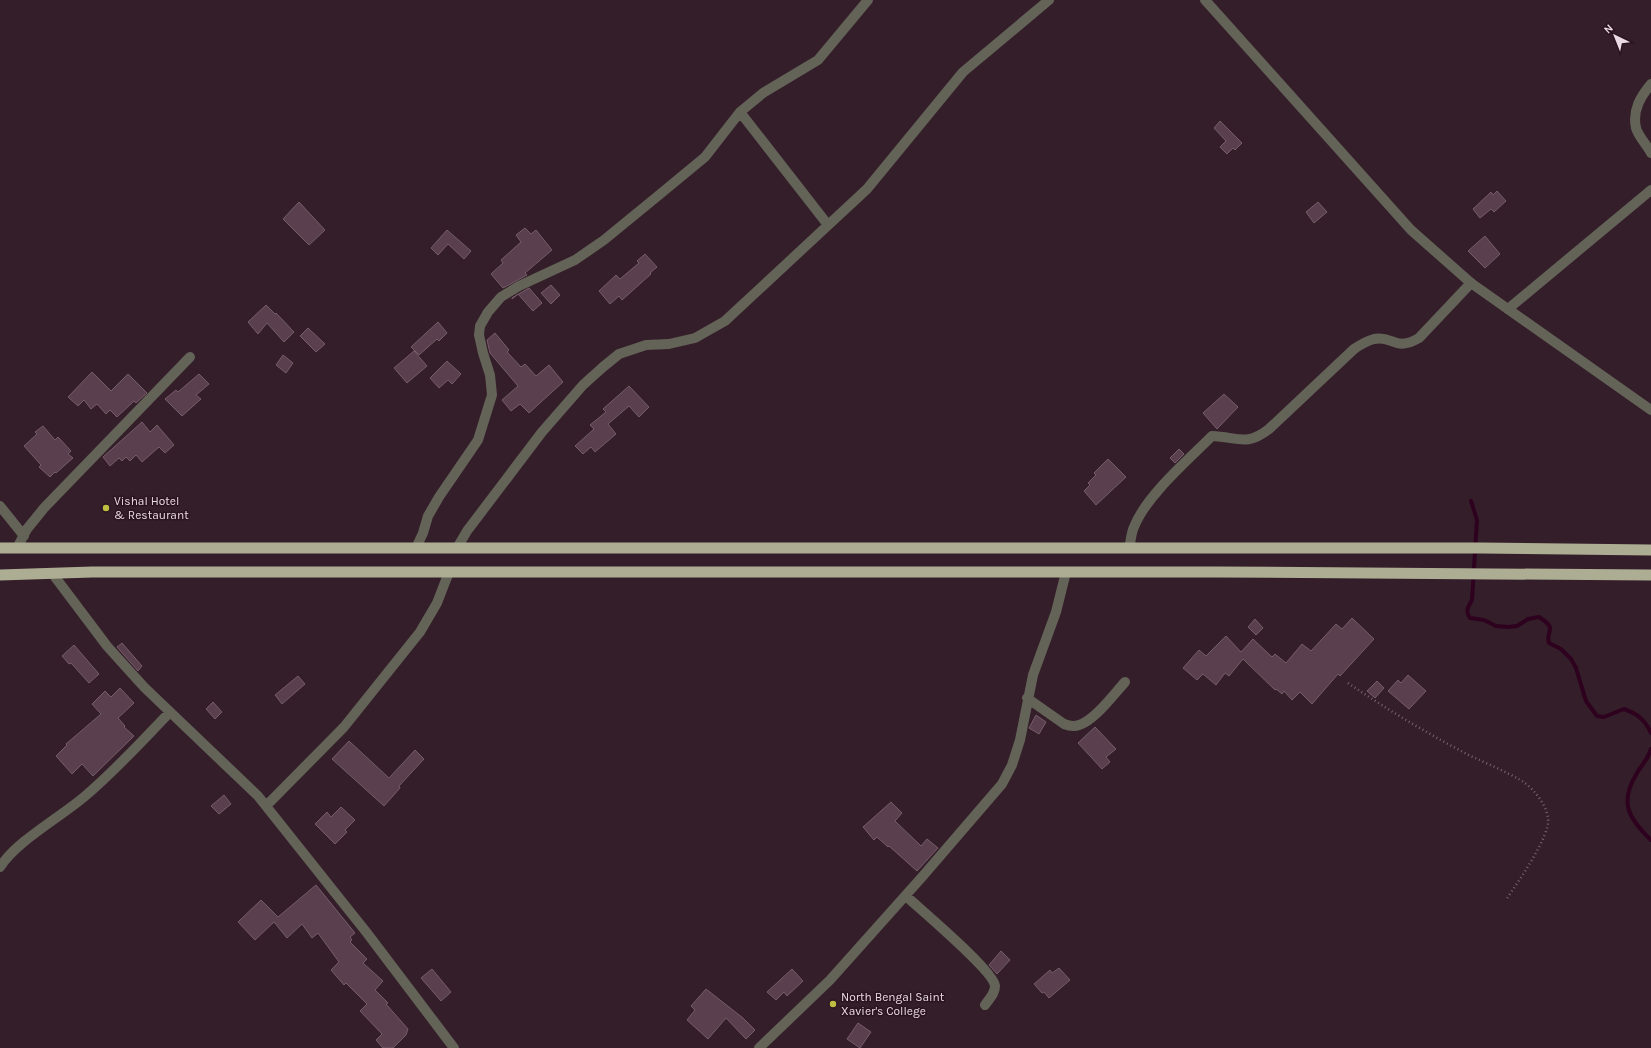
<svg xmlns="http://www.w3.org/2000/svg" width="1651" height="1048" viewBox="0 0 1651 1048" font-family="Karla,sans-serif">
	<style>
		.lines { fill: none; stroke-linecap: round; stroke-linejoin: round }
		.stream { stroke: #2e021e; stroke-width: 4 }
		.building { fill: #5a404e; stroke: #775c6a }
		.path { stroke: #77636e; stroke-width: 2.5; stroke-dasharray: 1 3; stroke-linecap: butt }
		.minor { stroke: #636358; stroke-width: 10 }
		.tertiary { stroke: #636358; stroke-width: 10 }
		.trunk { stroke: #acad92; stroke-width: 11 }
		.poi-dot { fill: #bebe42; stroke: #2a1420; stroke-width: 1.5 }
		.labels { text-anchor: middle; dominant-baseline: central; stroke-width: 3; stroke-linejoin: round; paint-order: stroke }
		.poi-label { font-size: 12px; fill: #eadae2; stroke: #2a1420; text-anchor: start }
	</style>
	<rect width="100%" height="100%" fill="#341e2a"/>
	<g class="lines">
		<!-- stream -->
		<path class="stream" d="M1471,501L1477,520L1472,600C1468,607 1465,611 1470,618L1484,620L1496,626L1508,627L1517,626L1528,619L1539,617C1559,630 1545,629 1549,643L1561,649L1571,659L1576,668L1586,701L1597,716L1604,717L1624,709C1638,714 1645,720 1651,733
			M1651,749C1647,761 1643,763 1637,773C1619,802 1628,818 1651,840"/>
	</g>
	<!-- building -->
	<path class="building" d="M1220,121L1242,143L1235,150L1233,148L1227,154L1220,147L1226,141L1214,128Z
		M1497,191L1506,201L1494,212L1491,209L1480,218L1473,209L1491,192L1493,195Z
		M299,202L325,230L309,245L283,219Z
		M1318,202L1327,212L1314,223L1306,212Z
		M525,228L531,234L536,230L552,250L525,273L527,275L503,288L491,274L503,263L501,260L521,242L516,235Z
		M447,230L471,251L464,259L448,244L438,255L431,248Z
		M1485,236L1500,254L1485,268L1468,251Z
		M645,254L657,267L650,273L651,274L622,300L619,296L610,304L599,291L616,275L620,279L639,263L637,261Z
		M551,285L560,295L551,304L541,293Z
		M529,288L542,303L533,311L518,294L512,299V298L522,292Z
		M266,305L275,314L276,313L294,332L284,342L267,323L258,334L248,322Z
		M438,322L447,333L439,341L437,339L419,355L411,347Z
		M308,328L325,344L316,352L300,336Z
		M495,333L509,350L507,352L521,367L525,364L536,376L549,365L563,382L529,413L520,404L511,411L502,400L518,386L490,353L487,340Z
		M414,351L427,366L407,383L394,368Z
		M283,355L293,363L286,373L276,365Z
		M447,361L461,374L452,384L448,380L439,388L430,378Z
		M92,372L111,391L128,374L147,393L136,403L134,401L117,417L110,410L106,414L97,404L91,409L84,400L78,406L68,397Z
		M199,374L209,384L196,395L201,399L182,416L165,399L176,390L178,392Z
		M629,386L649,407L639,417L629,406L608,424L616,434L595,452L591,447L583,454L575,446L594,429L590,425L606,412L603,409Z
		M1224,394L1238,407L1217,429L1203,413Z
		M142,422L150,432L157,425L174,445L165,453L159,447L142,462L136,455L130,461L126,457L122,461L119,458L110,466L103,457Z
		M43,426L55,440L58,437L71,451L68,454L73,458L56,473L55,472L50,477L39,467L41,465L24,446L37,434L35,432Z
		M1179,449L1184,454L1175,463L1170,458Z
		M1108,459L1126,477L1096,505L1084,491L1090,485L1088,483L1096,475L1094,473Z
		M1352,618L1374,639L1340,676L1338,674L1312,704L1300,692L1292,700L1284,691L1282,694L1276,689L1275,690L1243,659L1229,676L1225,673L1216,685L1203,674L1197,680L1183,668L1199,650L1206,656L1226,636L1241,652L1253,639L1272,657L1275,654L1286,663L1302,644L1311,651L1336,624L1342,629Z
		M1255,619L1263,628L1256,635L1248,627Z
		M122,643L142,666L138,671L117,647Z
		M74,645L99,674L89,683L71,663L69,664L62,656Z
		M1408,675L1426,691L1409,709L1388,691L1398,680L1401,683Z
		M298,676L305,684L282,704L275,695Z
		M1377,681L1384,688L1375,698L1367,691Z
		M120,688L134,703L118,718L125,726L124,727L134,736L93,776L82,764L72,774L56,756L67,745L66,744L101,714L92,704L105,691L111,697Z
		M213,702L222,712L215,719L206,709Z
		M1036,715L1046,722L1039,734L1029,728Z
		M1095,727L1116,749L1106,757L1110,762L1102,769L1078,743Z
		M349,741L389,778L415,750L424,759L399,786L400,788L384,806L332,759Z
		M224,795L231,804L219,814L211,806Z
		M891,802L902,813L895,821L921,846L927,839L938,848L917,871L889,846L888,847L877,837L874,840L863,827Z
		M341,807L355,820L345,830L347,832L335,844L315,824L327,812L331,817Z
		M316,885L355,933L350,937L352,940L350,942L367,959L363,963L383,981L375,990L388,1003L386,1004L408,1029L406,1035L393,1048H383L376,1040L382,1034L360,1011L367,1004L346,983L344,985L331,970L339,962L318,933L312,938L302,924L287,938L274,922L255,940L238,922L261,900L278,917Z
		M1001,951L1010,960L997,974L989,965Z
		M1059,968L1070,980L1049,998L1044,992L1042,993L1034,984L1050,970L1052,973Z
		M432,969L451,992L441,1001L421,978Z
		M792,969L803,981L787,996L784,992L776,1000L767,992Z
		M706,989L743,1018L755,1030L746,1039L726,1018L708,1039L687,1020L695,1010L691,1006Z
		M858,1023L871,1032L860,1048L847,1039Z"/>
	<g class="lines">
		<!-- path -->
		<path class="path" d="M1348,683C1385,708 1423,731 1463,752C1482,762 1504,770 1522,781C1534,789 1546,804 1548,818C1551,836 1517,883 1506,900"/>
		<!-- minor -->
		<path class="minor" d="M1651,84C1641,96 1632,110 1636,128C1638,136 1647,145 1651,153
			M740,112L828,225
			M1508,309L1651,190
			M0,506L24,536
			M17,548L27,529L44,508L190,357
			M416,548L423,533L428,516L439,497L478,440L492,395L490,375L483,353L479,335L480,326L488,312L501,297L519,286L575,260L604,240L659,195L705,157L740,112L763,93L818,60L868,0
			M457,548L467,531L542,432L583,385L603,367L619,354L646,345L669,344L695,338L725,321L867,189L963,72L1049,0
			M1129,548C1131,541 1131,533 1134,527C1146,496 1188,460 1212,436C1238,437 1246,447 1269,429L1354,349C1360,345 1366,341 1374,339C1393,335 1395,352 1419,338L1471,283
			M52,573L107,646L144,687L258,796L367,933L454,1048
			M1027,698L1064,724C1069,726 1074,727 1079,725C1095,720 1114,694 1125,682
			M266,806L344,727L420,632L437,603L449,572
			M0,867C17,841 59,818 84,797C115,771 142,741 170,712
			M906,896C921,910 994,971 995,986C995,994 989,999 985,1005
			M759,1048L830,980L922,877L1002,784L1012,765L1020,740L1033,675L1056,612L1066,572"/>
		<!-- tertiary -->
		<path class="tertiary" d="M1205,0L1411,230L1471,283L1651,410"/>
		<!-- trunk -->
		<path class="trunk" d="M0,548H1481L1651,550
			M0,575L92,572H1218L1651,575"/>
	</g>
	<!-- markers -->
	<g class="poi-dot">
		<circle cx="106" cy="508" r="4"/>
		<circle cx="833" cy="1004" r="4"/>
	</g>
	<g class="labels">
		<!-- poi labels -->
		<g class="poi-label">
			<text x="114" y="501">Vishal Hotel<tspan x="114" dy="14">&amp; Restaurant</tspan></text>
			<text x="841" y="997">North Bengal Saint<tspan x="841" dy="14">Xavier's College</tspan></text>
		</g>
	</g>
	<!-- north arrow -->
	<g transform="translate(1615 36) rotate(317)" stroke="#2a1420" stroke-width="3" paint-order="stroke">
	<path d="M0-3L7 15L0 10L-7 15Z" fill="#eadae2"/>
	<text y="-6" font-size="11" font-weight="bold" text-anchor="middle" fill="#eadae2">N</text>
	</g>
</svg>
